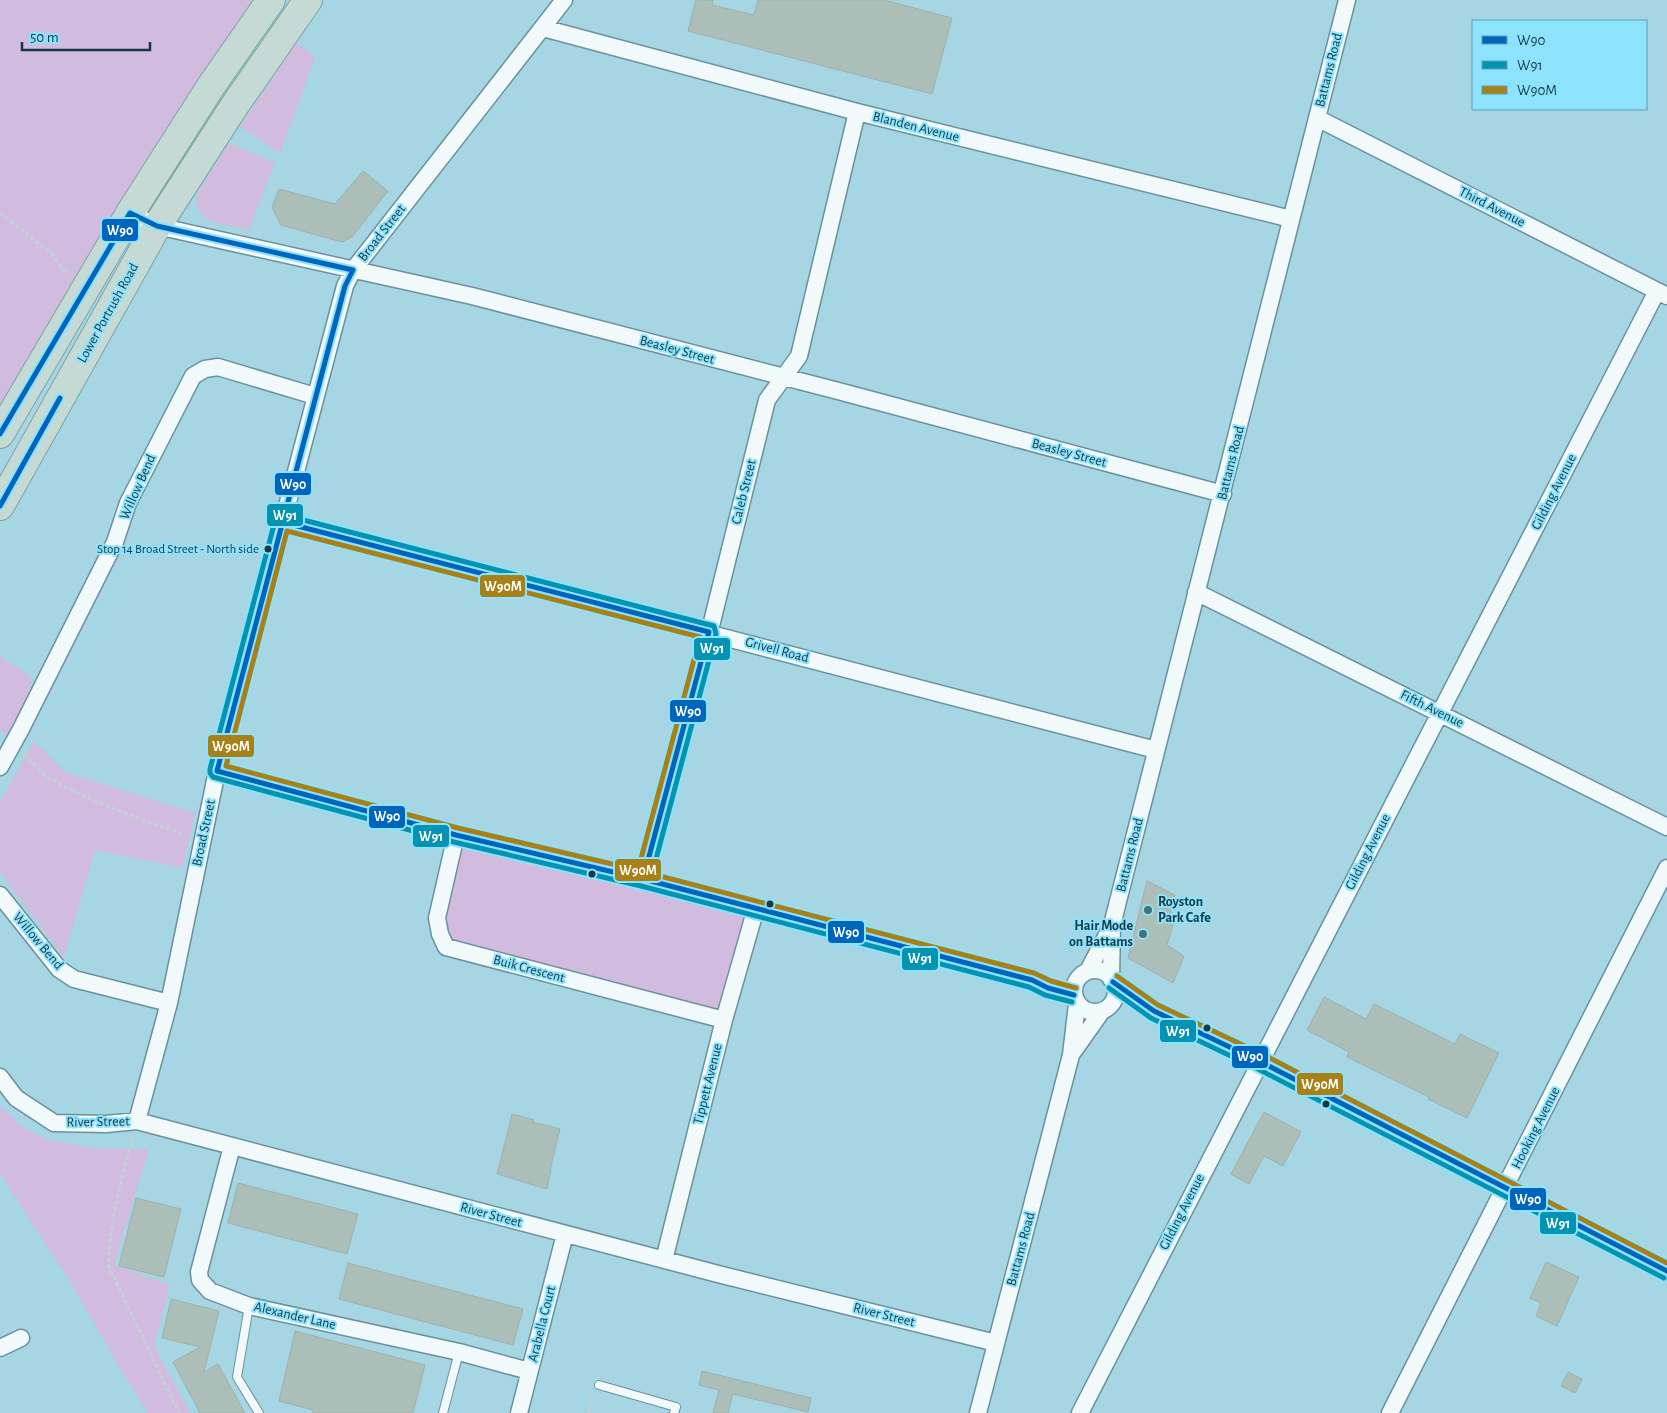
<svg xmlns="http://www.w3.org/2000/svg" width="1667" height="1413" viewBox="0 0 1667 1413" font-family="'Alegreya Sans',sans-serif">
	<style>
		.green { fill: #d1bcdf }
		.building { fill: #acbeb8; stroke: #9eb1aa }
		.lines { fill: none; stroke-linecap: round; stroke-linejoin: round }
		.lane-casing { stroke: #6a929d; stroke-width: 10 }
		.street-casing { stroke: #6a929d; stroke-width: 19 }
		.highway-casing { stroke: #7da4a4; stroke-width: 30 }
		.path { stroke: #c2d1d5; stroke-width: 3; stroke-dasharray: 4 2.5; stroke-linecap: butt }
		.lane { stroke: #f2f9fb; stroke-width: 8 }
		.street { stroke: #f2f9fb; stroke-width: 16 }
		.highway { stroke: #c5dad5; stroke-width: 28 }
		.bus-1-casing { stroke: #8de2fc; stroke-width: 9 }
		.bus-2-casing { stroke: #8de2fc; stroke-width: 9 }
		.bus-3-casing { stroke: #8de2fc; stroke-width: 9 }
		.bus-1 { stroke: #0065bd; stroke-width: 5 }
		.bus-2 { stroke: #0493b3; stroke-width: 5 }
		.bus-3 { stroke: #a88018; stroke-width: 5 }
		.bus-dot { fill: #163a45; stroke: #8de2fc; stroke-width: 2 }
		.poi-dot { fill: #48707c; stroke: #8de2fc; stroke-width: 2 }
		.labels { text-anchor: middle; dominant-baseline: central; stroke-width: 4; stroke-linejoin: round; paint-order: stroke }
		.bus-label { font-size: 13px; fill: #163a45; stroke: #8de2fc; text-anchor: end }
		.street-label { font-size: 14px; fill: #163a45; stroke: #8de2fc }
		.poi-label { font-size: 14px; font-weight: bold; fill: #163a45; stroke: #8de2fc; text-anchor: start }
		.line-badge { stroke: #8de2fc; stroke-width: 2 }
		.badge-label { font-size: 14px; text-anchor: middle; font-weight: bold; fill: #fff }
	</style>
	<rect width="100%" height="100%" fill="#a6d5e3"/>
	<!-- green -->
	<path class="green" d="M0,0H271L0,434Z
		M296,42L315,57L280,153L240,127Z
		M229,143L275,163L249,230C228,224 189,224 198,193Z
		M0,656L32,678L24,715L10,742L0,729Z
		M34,741L65,772L195,813L183,868L95,850L64,957L0,873V802Z
		M456,835L756,908L724,1020L446,947L440,934Z
		M0,1106L23,1127L48,1140L95,1148L149,1149L114,1265L170,1285L154,1345L190,1413H148L126,1378L66,1275L0,1174Z"/>
	<!-- building -->
	<path class="building" d="M696,0H713L712,5L754,15L758,0H884L952,18L932,94L688,31Z
		M363,171L388,191L352,237L342,242L281,225L272,207L279,189L335,204Z
		M1147,881L1175,895L1170,915L1175,918L1167,945L1184,956L1173,983L1128,958Z
		M1324,997L1366,1019L1374,1004L1455,1044L1460,1034L1499,1053L1467,1118L1428,1099L1429,1097L1347,1057L1349,1052L1307,1030Z
		M1264,1112L1301,1132L1283,1166L1264,1156L1249,1184L1231,1174Z
		M512,1114L534,1120L533,1122L560,1129L550,1170H551L547,1189L497,1174Z
		M238,1183L358,1214L347,1254L228,1223Z
		M136,1198L181,1209L164,1277L119,1266Z
		M1546,1262L1579,1277L1557,1326L1536,1316L1541,1303L1530,1298Z
		M348,1263L523,1309L513,1345L339,1299Z
		M171,1299L219,1311L204,1372L218,1364L245,1413H200L173,1362L200,1347L162,1338Z
		M295,1331L425,1365L413,1413H313V1410L279,1401Z
		M702,1371L811,1398L808,1412L733,1394L728,1413H713L719,1390L699,1385Z
		M1568,1372L1582,1379L1575,1393L1561,1386Z"/>
	<g class="lines">
		<defs>
			<path id="lane" d="M249,1306L237,1377L259,1413
				M599,1385L676,1407L674,1413
				M443,1413L459,1352"/>
			<path id="street" d="M543,28L857,112L1291,219
				M1317,118L1667,296
				M130,213L157,226L472,296L842,392L1223,494
				M282,522L1156,750
				M1196,592L1667,827
				M0,767L21,729L115,542L128,503L193,376L205,369L218,367L315,396
				M217,771L456,835L643,879L1032,980L1048,988L1074,995
				M456,835L437,918L440,934L446,947L724,1020
				M643,879L706,646L767,400L799,356L857,112
				M0,895L59,969L74,979L169,1003
				M1074 991a21 21 0 1 1 42 0a21 21 0 1 1-42 0Z
				M1088,971L1110,929
				M1111,979L1112,925L1347,0
				M1113,982L1154,1011L1259,1061L1667,1271
				M1073,1052L1102,1011
				M0,1077L16,1098L54,1123L106,1124L137,1121L718,1274L996,1343
				M137,1121L169,1003L217,771L345,286L353,270L361,260L564,0
				M232,1146L199,1272L200,1280L210,1291L249,1306L459,1352L529,1371
				M664,1260L724,1020L756,908
				M0,1348L21,1338
				M519,1413L565,1234
				M978,1413L1071,1055L1077,1004
				M1080,1413L1657,291
				M1390,1413L1667,868"/>
			<path id="highway" d="M0,434L130,213L211,86L271,0
				M0,506L157,226L235,105L308,0"/>
		</defs>
		<!-- lane casing -->
		<use href="#lane" class="lane-casing"/>
		<!-- street casing -->
		<use href="#street" class="street-casing"/>
		<!-- highway casing -->
		<use href="#highway" class="highway-casing"/>
		<!-- path -->
		<path class="path" d="M0,213L52,254L62,269L69,273
			M24,754L47,777L77,793L122,812L185,835
			M133,1137C121,1180 109,1222 109,1267L179,1413
			M589,1413L593,1394"/>
		<!-- lane -->
		<use href="#lane" class="lane"/>
		<!-- street -->
		<use href="#street" class="street"/>
		<!-- highway -->
		<use href="#highway" class="highway"/>
		<defs>
			<path id="bus-1" d="M0,434L130,213L157,226L353,270L345,286L217,771L456,835L643,879L1032,980L1048,988L1074,995
				M0,506L60,398
				M282,522L709,632L643,879
				M1113,982L1154,1011L1259,1061L1667,1271"/>
			<path id="bus-2" d="M652,874L716,634L714,626L284,515L276,517L210,769V773L213,777L454,842L641,886L1029,987L1045,995L1072,1002
				M1109,988L1151,1018L1256,1068L1664,1278"/>
			<path id="bus-3" d="M287,531L700,637L638,870L458,828L226,766Z
				M652,874L1034,973L1051,981L1076,988
				M1117,976L1158,1005L1262,1054L1667,1263"/>
		</defs>
		<!-- bus-1 casing -->
		<use href="#bus-1" class="bus-1-casing"/>
		<!-- bus-2 casing -->
		<use href="#bus-2" class="bus-2-casing"/>
		<!-- bus-3 casing -->
		<use href="#bus-3" class="bus-3-casing"/>
		<!-- bus-1 -->
		<use href="#bus-1" class="bus-1"/>
		<!-- bus-2 -->
		<use href="#bus-2" class="bus-2"/>
		<!-- bus-3 -->
		<use href="#bus-3" class="bus-3"/>
	</g>
	<!-- markers -->
	<g class="bus-dot">
		<circle cx="268" cy="549" r="4.5"/>
		<circle cx="592" cy="874" r="4.5"/>
		<circle cx="770" cy="904" r="4.5"/>
		<circle cx="1207" cy="1028" r="4.5"/>
		<circle cx="1326" cy="1104" r="4.5"/>
	</g>
	<g class="poi-dot">
		<circle cx="1148" cy="910" r="5"/>
		<circle cx="1143" cy="934" r="5"/>
	</g>
	<g class="labels">
		<!-- bus labels -->
		<g class="bus-label">
			<text x="259" y="549">Stop 14 Broad Street - North side</text>
		</g>
		<!-- street labels -->
		<g class="street-label">
			<text transform="translate(1329 70) rotate(-76)">Battams Road</text>
			<text transform="translate(916 127) rotate(14)">Blanden Avenue</text>
			<text transform="translate(1492 207) rotate(27)">Third Avenue</text>
			<text transform="translate(382 233) rotate(-52)">Broad Street</text>
			<text transform="translate(108 313) rotate(-61)">Lower Portrush Road</text>
			<text transform="translate(677 350) rotate(15)">Beasley Street</text>
			<text transform="translate(1069 453) rotate(15)">Beasley Street</text>
			<text transform="translate(1231 463) rotate(-76)">Battams Road</text>
			<text transform="translate(138 487) rotate(-66)">Willow Bend</text>
			<text transform="translate(744 492) rotate(-76)">Caleb Street</text>
			<text transform="translate(1554 492) rotate(-63)">Gilding Avenue</text>
			<text transform="translate(777 650) rotate(15)">Grivell Road</text>
			<text transform="translate(1432 709) rotate(26)">Fifth Avenue</text>
			<text transform="translate(204 833) rotate(-78)">Broad Street</text>
			<text transform="translate(1368 852) rotate(-63)">Gilding Avenue</text>
			<text transform="translate(1130 855) rotate(-76)">Battams Road</text>
			<text transform="translate(38 941) rotate(50)">Willow Bend</text>
			<text transform="translate(529 969) rotate(15)">Buik Crescent</text>
			<text transform="translate(708 1084) rotate(-76)">Tippett Avenue</text>
			<text transform="translate(98 1122) rotate(-1)">River Street</text>
			<text transform="translate(1536 1128) rotate(-63)">Hooking Avenue</text>
			<text transform="translate(1182 1212) rotate(-63)">Gilding Avenue</text>
			<text transform="translate(491 1215) rotate(15)">River Street</text>
			<text transform="translate(1021 1249) rotate(-75)">Battams Road</text>
			<text transform="translate(884 1315) rotate(14)">River Street</text>
			<text transform="translate(295 1316) rotate(13)">Alexander Lane</text>
			<text transform="translate(542 1324) rotate(-76)">Arabella Court</text>
		</g>
		<!-- poi labels -->
		<g class="poi-label">
			<text x="1158" y="902">Royston<tspan x="1158" dy="16">Park Cafe</tspan></text>
			<text x="1133" y="926" text-anchor="end">Hair Mode<tspan x="1133" dy="16">on Battams</tspan></text>
		</g>
	</g>
	<g class="line-badge">
		<rect x="101" y="218" width="38" height="24" rx="5" fill="#0065bd"/>
		<rect x="274" y="472" width="38" height="24" rx="5" fill="#0065bd"/>
		<rect x="266" y="503" width="38" height="24" rx="5" fill="#0493b3"/>
		<rect x="479" y="574" width="47" height="24" rx="5" fill="#a88018"/>
		<rect x="693" y="637" width="38" height="24" rx="5" fill="#0493b3"/>
		<rect x="669" y="699" width="38" height="24" rx="5" fill="#0065bd"/>
		<rect x="207" y="734" width="48" height="24" rx="5" fill="#a88018"/>
		<rect x="368" y="805" width="38" height="24" rx="5" fill="#0065bd"/>
		<rect x="412" y="824" width="38" height="24" rx="5" fill="#0493b3"/>
		<rect x="614" y="858" width="48" height="24" rx="5" fill="#a88018"/>
		<rect x="827" y="920" width="38" height="24" rx="5" fill="#0065bd"/>
		<rect x="901" y="947" width="38" height="24" rx="5" fill="#0493b3"/>
		<rect x="1159" y="1019" width="38" height="24" rx="5" fill="#0493b3"/>
		<rect x="1231" y="1045" width="38" height="24" rx="5" fill="#0065bd"/>
		<rect x="1296" y="1072" width="48" height="24" rx="5" fill="#a88018"/>
		<rect x="1509" y="1187" width="38" height="24" rx="5" fill="#0065bd"/>
		<rect x="1539" y="1211" width="38" height="24" rx="5" fill="#0493b3"/>
	</g>
	<g class="badge-label">
		<text x="120" y="235">W90</text>
		<text x="293" y="489">W90</text>
		<text x="285" y="520">W91</text>
		<text x="503" y="591">W90M</text>
		<text x="712" y="653">W91</text>
		<text x="688" y="716">W90</text>
		<text x="231" y="751">W90M</text>
		<text x="387" y="821">W90</text>
		<text x="431" y="841">W91</text>
		<text x="638" y="875">W90M</text>
		<text x="846" y="937">W90</text>
		<text x="920" y="963">W91</text>
		<text x="1178" y="1036">W91</text>
		<text x="1250" y="1061">W90</text>
		<text x="1320" y="1089">W90M</text>
		<text x="1528" y="1204">W90</text>
		<text x="1558" y="1228">W91</text>
	</g>
	<!-- legend -->
	<rect x="1472" y="20" width="175" height="90" fill="#8de2fc" stroke="#5d9fb3"/>
	<rect x="1482" y="36" width="25" height="8" fill="#0065bd" stroke="#5d9fb3"/>
	<text x="1517" y="45" font-size="15" fill="#163a45">W90</text>
	<rect x="1482" y="61" width="25" height="8" fill="#0493b3" stroke="#5d9fb3"/>
	<text x="1517" y="70" font-size="15" fill="#163a45">W91</text>
	<rect x="1482" y="86" width="25" height="8" fill="#a88018" stroke="#5d9fb3"/>
	<text x="1517" y="95" font-size="15" fill="#163a45">W90M</text>
	<!-- scale -->
	<path d="M22 42v8h128v-8" fill="none" stroke="#163a45" stroke-width="2.5"/>
	<text x="30" y="42" font-size="15" fill="#163a45" stroke="#8de2fc" stroke-width="4" paint-order="stroke">50 m</text>
</svg>
